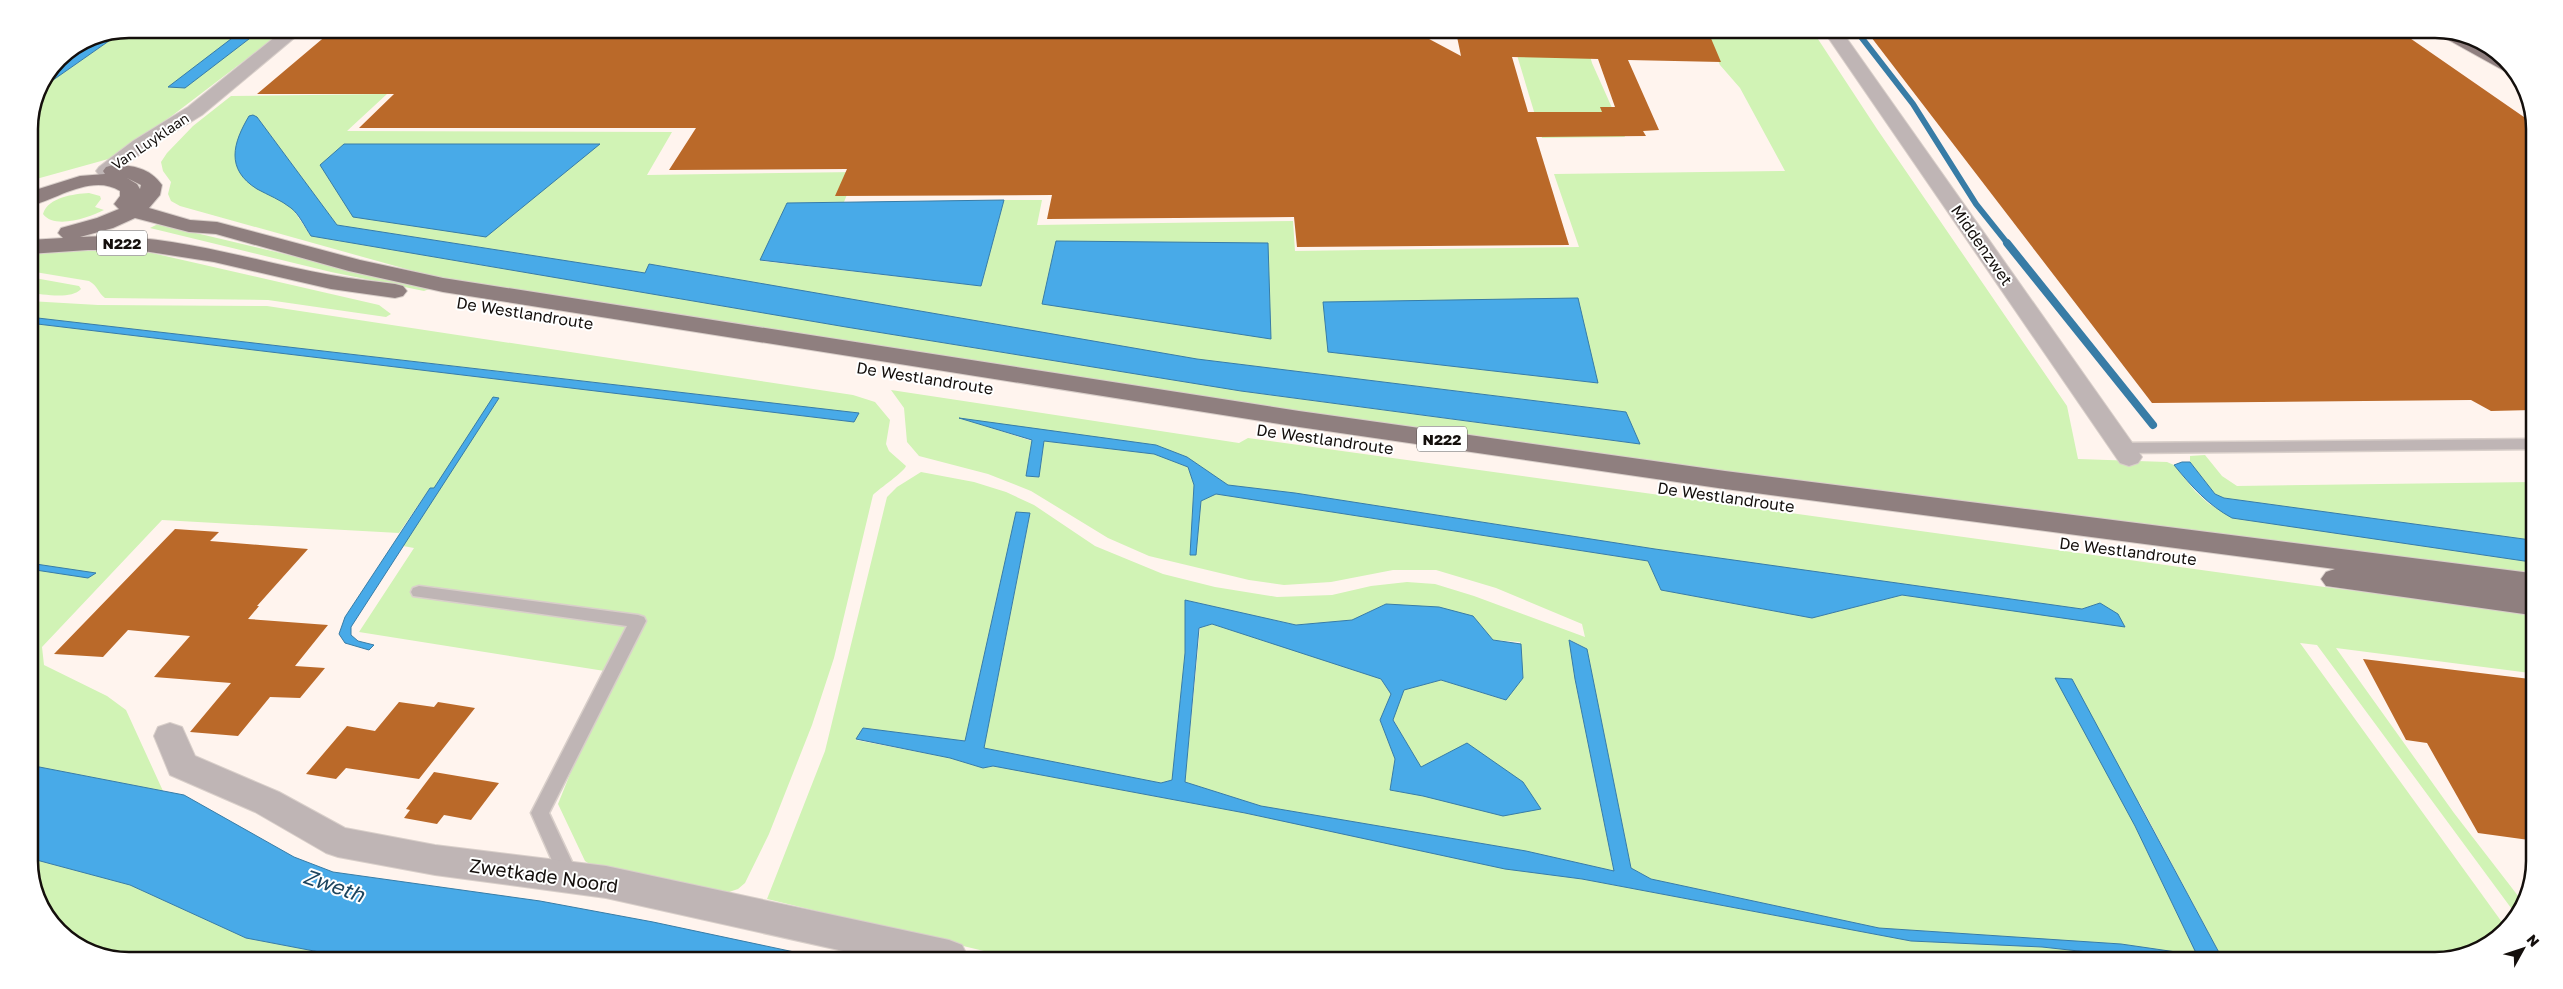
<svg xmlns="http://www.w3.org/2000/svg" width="2563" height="989" viewBox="0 0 2563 989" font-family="'Golos Text',sans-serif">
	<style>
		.green { fill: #d1f3b5; fill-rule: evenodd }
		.water { fill: #48aae8; stroke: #387ca6 }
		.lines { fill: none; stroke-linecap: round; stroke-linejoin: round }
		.stream-far1 { stroke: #387ca6; stroke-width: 6 }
		.stream { stroke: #387ca6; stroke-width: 8 }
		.building { fill: #ba6929; fill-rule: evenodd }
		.service-casing { stroke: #d9cfca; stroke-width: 3 }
		.minor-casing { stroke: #d9cfca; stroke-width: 2 }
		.tertiary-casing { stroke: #d9cfca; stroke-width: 2 }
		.primary-casing { stroke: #d9cfca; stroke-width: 2 }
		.service { fill: #bfb5b5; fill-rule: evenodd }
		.minor { fill: #bfb5b5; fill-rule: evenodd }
		.tertiary { fill: #bfb5b5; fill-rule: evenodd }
		.primary { fill: #8f7f7f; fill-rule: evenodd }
		.labels { text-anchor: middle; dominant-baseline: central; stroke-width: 4; stroke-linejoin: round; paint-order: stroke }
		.far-street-label { font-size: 14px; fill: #140f0c; stroke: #fff }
		.shield { fill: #fff; stroke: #5a5755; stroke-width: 1 }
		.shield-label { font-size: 15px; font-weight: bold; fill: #140f0c }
		.street-label { font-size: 16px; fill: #140f0c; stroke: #fff }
		.near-street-label { font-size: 19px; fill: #140f0c; stroke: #fff }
		.near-water-label { font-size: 21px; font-style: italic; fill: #1d455f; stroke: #fff }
		.rim { fill: none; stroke: #140f0c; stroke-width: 2.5 }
	</style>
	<rect width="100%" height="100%" fill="#fff4ee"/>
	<!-- green -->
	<path class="green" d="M126,29H286L173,115L112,158L29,181V123L36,92Z
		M1510,32L1814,33L1877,129L2067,406L2078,459L2167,462L2174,465L2195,491L2208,503L2232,518L2531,562V578L2222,540L1300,414L478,289L180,206L171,201L168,194L171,182L163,171L161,162L167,153L193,126L231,96L387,94L347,131L672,132L647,175L856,172L844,202L787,203L761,261L981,286L1004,200H1042L1037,225L1293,221L1295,251L1579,247L1554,174L1785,171L1740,88L1720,65L1707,37L1584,35L1592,63L1625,137L1542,138ZM257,117L337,225L645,273L649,264L1197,359L1626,412L1639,444L1241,391L846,327L311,236L292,208ZM1577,298L1597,383L1328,352Z
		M89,193L100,196L101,199L95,207L104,210C90,217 55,230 43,214C48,197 74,194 89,193Z
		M158,224L369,274L435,287L424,291L331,272L150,228Z
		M68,248L139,250L379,305L391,314L386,317L268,300L105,298C98,293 98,286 89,281L29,271V251Z
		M29,277L79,286L81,289C71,300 43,294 29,293Z
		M29,301L98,305L267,306L853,395L875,402L890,420L886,444L889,451L906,466C904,472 880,488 873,495L834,658L812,725L769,834L745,883L738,889L729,892L600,871L585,861L558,804L611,672L359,632L414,548L403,546L434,488H430L399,533L162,520L42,647L44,665L107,696L126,710L163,791L29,765V323L853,422L858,413L29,317Z
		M891,390L1239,443L1248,438L2332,588L2531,613L2530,673L2336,648L2454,813L2522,901L2514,912L2317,645L2300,643L2504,925L2490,943L2434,960H2223L2139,802L2135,826L2197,955L2121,944L1879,928L1651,879L1631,868L1587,649L1570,640L1575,679L1614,871L1526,851L1261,806L1185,782L1200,628L1212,624L1381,679L1391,694L1380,720L1395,759L1390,790L1423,796L1421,768L1393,719L1404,690L1441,680L1505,700L1523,678L1520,642L1493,640L1473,616L1386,604L1352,620L1296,625L1186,600L1185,653L1172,780L1161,783L984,748L1030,514L1016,512L965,741L863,728L856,740L950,758L983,768L993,766L1245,813L1505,869L1582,879L1911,941L2042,947L2161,960L1009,957L767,899L825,751L887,497L897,487L921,472L974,482L1006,492L1034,505L1095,546L1163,574L1215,587L1277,597L1332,595L1371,586L1407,582L1435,584L1474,596L1585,637L1582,624L1496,588L1436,570H1393L1331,582L1284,585L1249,580L1149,556L1108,538L1031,491L988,474L919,456L907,442L904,408ZM963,419L1156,445L1187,457L1228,485L1295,493L1655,549L2082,609L2100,603L2124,626L1902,595L1812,618L1661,590L1648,561L1216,494L1201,500L1196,554H1190L1194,485L1188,467L1154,454L1044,441L1039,477L1026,476L1032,441Z
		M2205,455L2222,476L2237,486L2532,482L2531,540L2224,498L2215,494L2190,462V456Z
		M29,858L130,885L246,938L335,955H96L49,921L29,867Z"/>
	<!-- water -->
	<path class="water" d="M126,29L36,92L58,58L91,36Z
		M244,29H262L185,88L168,87Z
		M253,115L257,117L337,225L645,273L649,264L1197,359L1626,412L1640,444L1241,391L846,327L311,236C305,227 299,214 291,208C281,200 268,195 257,189C225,169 233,143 249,116Z
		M344,144H600L486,237L353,217L320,165Z
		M1004,200L981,286L760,260L787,203Z
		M1056,241L1268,243L1271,339L1042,304Z
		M1578,298L1598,383L1328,352L1323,302Z
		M29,317L859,413L854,422L29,323Z
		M493,397L499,398L351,627V635L358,641L374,645L369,650L345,643L339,634L345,617L430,488H434Z
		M959,418L1156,445L1187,457L1228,485L1295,493L1655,549L2082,609L2100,603L2118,614L2125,627L1902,595L1812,618L1661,590L1648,561L1216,494L1201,501L1196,555H1190L1194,485L1188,467L1154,454L1044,441L1039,477L1026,476L1032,440Z
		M2182,462H2190L2215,494L2224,498L2531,540V562L2232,518C2208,505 2192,487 2174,465Z
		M1016,512L1030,513L984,748L1161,783L1172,780L1185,653V600L1296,625L1352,620L1386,604L1439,607L1473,616L1493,640L1521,644L1523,678L1506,700L1441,680L1404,690L1393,720L1421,767L1467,743L1523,782L1541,809L1503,816L1423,796L1390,790L1395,759L1380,720L1391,694L1381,679L1212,624L1199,628L1185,782L1261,806L1526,851L1614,871L1575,679L1569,640L1587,649L1631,868L1651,879L1879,928L2121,944L2197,955L2135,826L2055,678L2072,679L2223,960H2161L2042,947L1911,941L1582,879L1505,869L1245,813L993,766L983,768L950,758L856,739L863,728L965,741Z
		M29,563L96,573L88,578L29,569Z
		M29,765L184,795L294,857L333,872L540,901L653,922L813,956L335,955L246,938L130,885L29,858Z"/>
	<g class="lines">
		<!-- stream-far1 -->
		<path class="stream-far1" d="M1858,33L1913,104L1976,204L2008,244"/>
		<!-- stream -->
		<path class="stream" d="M2007,243L2153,425"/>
	</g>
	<!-- building -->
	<path class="building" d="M334,29L1416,32L1461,56L1456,32L1710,36L1721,62L1628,60L1659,130L1643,131L1646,136L1536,137L1569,245L1297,247L1294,217L1047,219L1052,195L835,196L847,169L669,170L696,128H359L394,94H257ZM1512,57L1598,59L1615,107H1600L1602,112H1528Z
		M1868,33L2404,34L2534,124L2532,410L2491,411L2471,400L2152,403Z
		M175,529L219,532L210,541L308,549L257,606H259L248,619L328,625L295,666L325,668L300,698L270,697L238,736L190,732L231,683L154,677L190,636L128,630L103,657L54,654Z
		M2363,659L2530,679L2529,840L2478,833L2427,743L2406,740Z
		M399,702L434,707L438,702L475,708L419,779L346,768L336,779L306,774L347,726L375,731Z
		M434,772L499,783L471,820L444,815L437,824L404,818L410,810L406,809Z"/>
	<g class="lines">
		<defs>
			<path id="service" d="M2532,439V449L2123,453L2116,448L2123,443Z
				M419,586L638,615L644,617L646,621L549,813L579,877L576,883L569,886L562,883L531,813L627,626L413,596L411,592L413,588Z"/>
			<path id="minor" d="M1825,33H1843L2138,451L2142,457L2138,463L2129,466L2120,463Z
				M170,723L182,727L195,756L279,792L345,828L435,845L606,866L949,940L962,945L968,957H870L606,898L435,875L338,857L326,853L255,812L170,775L154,736L158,727Z"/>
			<path id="tertiary" d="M285,29H305L202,115L147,149L113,175H99L96,171L99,167L133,141L188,107Z"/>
			<path id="primary" d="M2442,34H2464L2514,68L2516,74L2508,73L2445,38Z
				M113,165C133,165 150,168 162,185L160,195L149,208L190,220L217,222L360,260L443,278L1299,411L1725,471L2531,573V615L2326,586L2321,579L2326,572L2335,569L1725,489L1299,427L443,292L349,271L216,234L189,232L135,218L113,228L80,237C166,231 247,260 331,275C352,279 374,281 395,284L403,286L407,291L403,296L395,298L331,289L214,262L137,250H88L29,254V240L63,238L58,233L61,228L97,218L119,209L114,204L120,196V191C92,173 56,200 29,206V192L80,176L105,174L103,171L106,167ZM127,178L141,185L140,189L137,184Z"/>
		</defs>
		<!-- service casing -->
		<use href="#service" class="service-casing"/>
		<!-- minor casing -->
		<use href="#minor" class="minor-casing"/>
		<!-- tertiary casing -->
		<use href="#tertiary" class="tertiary-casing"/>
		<!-- primary casing -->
		<use href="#primary" class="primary-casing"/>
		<!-- service -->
		<use href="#service" class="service"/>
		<!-- minor -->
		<use href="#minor" class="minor"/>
		<!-- tertiary -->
		<use href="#tertiary" class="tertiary"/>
		<!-- primary -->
		<use href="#primary" class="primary"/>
	</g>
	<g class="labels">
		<!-- far-street labels -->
		<g class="far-street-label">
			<text transform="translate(150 141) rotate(-34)">Van Luyklaan</text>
		</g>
		<!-- shield labels -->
		<g class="shield">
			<rect x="97" y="230.5" width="50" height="25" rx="4"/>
			<rect x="1417" y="426.5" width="50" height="25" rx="4"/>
		</g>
		<g class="shield-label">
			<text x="122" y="243">N222</text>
			<text x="1442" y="439">N222</text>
		</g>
		<!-- street labels -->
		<g class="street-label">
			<text transform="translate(1982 245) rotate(55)">Middenzwet</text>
			<text transform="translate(525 313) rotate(9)">De Westlandroute</text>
			<text transform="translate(925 378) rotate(9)">De Westlandroute</text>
			<text transform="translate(1325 439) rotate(8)">De Westlandroute</text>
			<text transform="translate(1726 497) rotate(8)">De Westlandroute</text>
			<text transform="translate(2128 551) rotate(7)">De Westlandroute</text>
		</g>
		<!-- near-street labels -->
		<g class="near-street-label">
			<text transform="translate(544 875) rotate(8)">Zwetkade Noord</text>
		</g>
		<!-- near-water labels -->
		<g class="near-water-label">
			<text transform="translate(334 885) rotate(19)">Zweth</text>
		</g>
	</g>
	<!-- crop -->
	<path d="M0 0H2563V989H0ZM129 38H2435A91 91 0 0 1 2526 129V861A91 91 0 0 1 2435 952H129A91 91 0 0 1 38 861V129A91 91 0 0 1 129 38Z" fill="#fff" fill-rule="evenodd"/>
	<path class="rim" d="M129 38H2435A91 91 0 0 1 2526 129V861A91 91 0 0 1 2435 952H129A91 91 0 0 1 38 861V129A91 91 0 0 1 129 38Z"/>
	<!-- north arrow -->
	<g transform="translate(2523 949) rotate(50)" stroke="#ffffff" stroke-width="4" paint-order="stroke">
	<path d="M0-4L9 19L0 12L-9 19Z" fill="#140f0c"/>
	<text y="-8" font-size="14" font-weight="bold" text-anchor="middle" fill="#140f0c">N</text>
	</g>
</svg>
